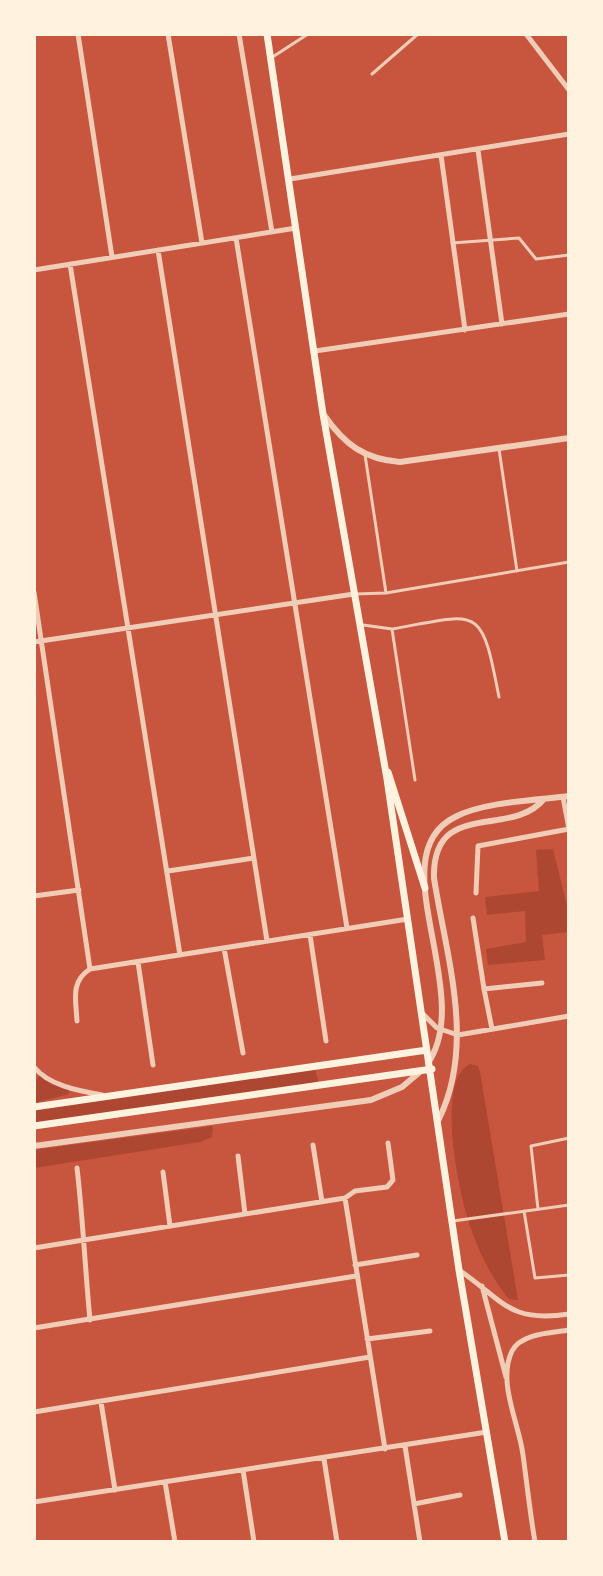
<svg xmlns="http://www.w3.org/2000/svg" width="603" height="1576" viewBox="0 0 603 1576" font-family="Arial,sans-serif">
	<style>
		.green { fill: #ae4732 }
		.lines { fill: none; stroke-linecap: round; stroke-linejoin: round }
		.service { stroke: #f1ccb7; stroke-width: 3 }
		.minor { stroke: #f1ccb7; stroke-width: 5 }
		.tertiary { stroke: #f1ccb7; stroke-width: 6 }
		.secondary { stroke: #fff3e0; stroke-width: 7 }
	</style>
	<rect width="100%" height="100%" fill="#c8553d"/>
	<!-- green -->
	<path class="green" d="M553,849L569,914V932L542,935L545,960L488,965L486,949L526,942L525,911L487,915L485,897L539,891L536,850Z
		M470,1064L478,1066L480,1072L518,1300L509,1299C492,1279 480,1254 471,1229C460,1199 434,1081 470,1064Z
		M315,1069L318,1081L310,1084L34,1124V1108Z
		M40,1075L69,1089V1094L34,1103V1083Z
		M213,1126L212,1137L200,1142L34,1168V1150Z"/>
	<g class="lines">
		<!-- service -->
		<path class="service" d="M271,58L308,34
			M372,74L418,34
			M452,243L519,238L536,259L569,255
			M499,449L517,571
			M365,455L386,593
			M355,594L386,593L569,562
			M363,625L392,629L415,780
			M392,629C481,613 481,604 499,697
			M538,1209L531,1146L569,1138
			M524,1211L535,1278L569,1275
			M453,1221L569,1205"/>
		<!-- minor -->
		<path class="minor" d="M78,34L112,257
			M168,34L202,243
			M239,34L272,232
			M526,34L569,90
			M478,150L502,324
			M441,155L465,330
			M290,179L569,134
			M236,238L347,928
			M158,250L267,941
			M70,264L180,955
			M34,270L296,228
			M315,351L569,314
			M34,592L90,969
			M34,642L354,594
			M168,871L254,858
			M476,893L478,846L569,829L563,797
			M34,896L79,890
			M473,918L484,989L542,983
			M310,935L326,1041
			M224,948L243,1053
			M138,962L153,1065
			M484,989L492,1029
			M423,1014L437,1028L458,1035L569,1016
			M77,1021C76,1000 70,982 90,969L408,919
			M34,1067C49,1086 80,1091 102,1095
			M313,1145L322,1202
			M238,1156L245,1214
			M77,1168C83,1219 85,1268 90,1320
			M163,1172L170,1226
			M345,1198L385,1449
			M34,1248L345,1198L355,1191L387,1187L393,1180L388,1143
			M355,1265L417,1255
			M459,1270C504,1301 509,1323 569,1314
			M482,1286L506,1377
			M34,1328L356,1276
			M367,1339L430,1331
			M101,1402L115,1490
			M34,1412L370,1357
			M405,1446L420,1542
			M324,1459L337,1542
			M243,1470L254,1542
			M165,1482L175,1542
			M34,1502L487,1432
			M414,1504L460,1495
			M535,1542C530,1513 527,1484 523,1455C519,1423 497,1382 512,1351C521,1333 552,1333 569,1330"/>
		<!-- tertiary -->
		<path class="tertiary" d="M324,415C345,445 364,459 400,462L569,438
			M428,1063C476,993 378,855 455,817C483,802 537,800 569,796
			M439,1119C476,1043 446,956 434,878C432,798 511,839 544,799
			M34,1146L371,1100L402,1087L421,1071"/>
		<!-- secondary -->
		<path class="secondary" d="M267,34L323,414L387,779L459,1270L505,1542
			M388,772L425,888
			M34,1107L427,1050
			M34,1126L432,1069"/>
	</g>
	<!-- border -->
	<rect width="603" height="1576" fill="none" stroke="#fff3e0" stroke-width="72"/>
</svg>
